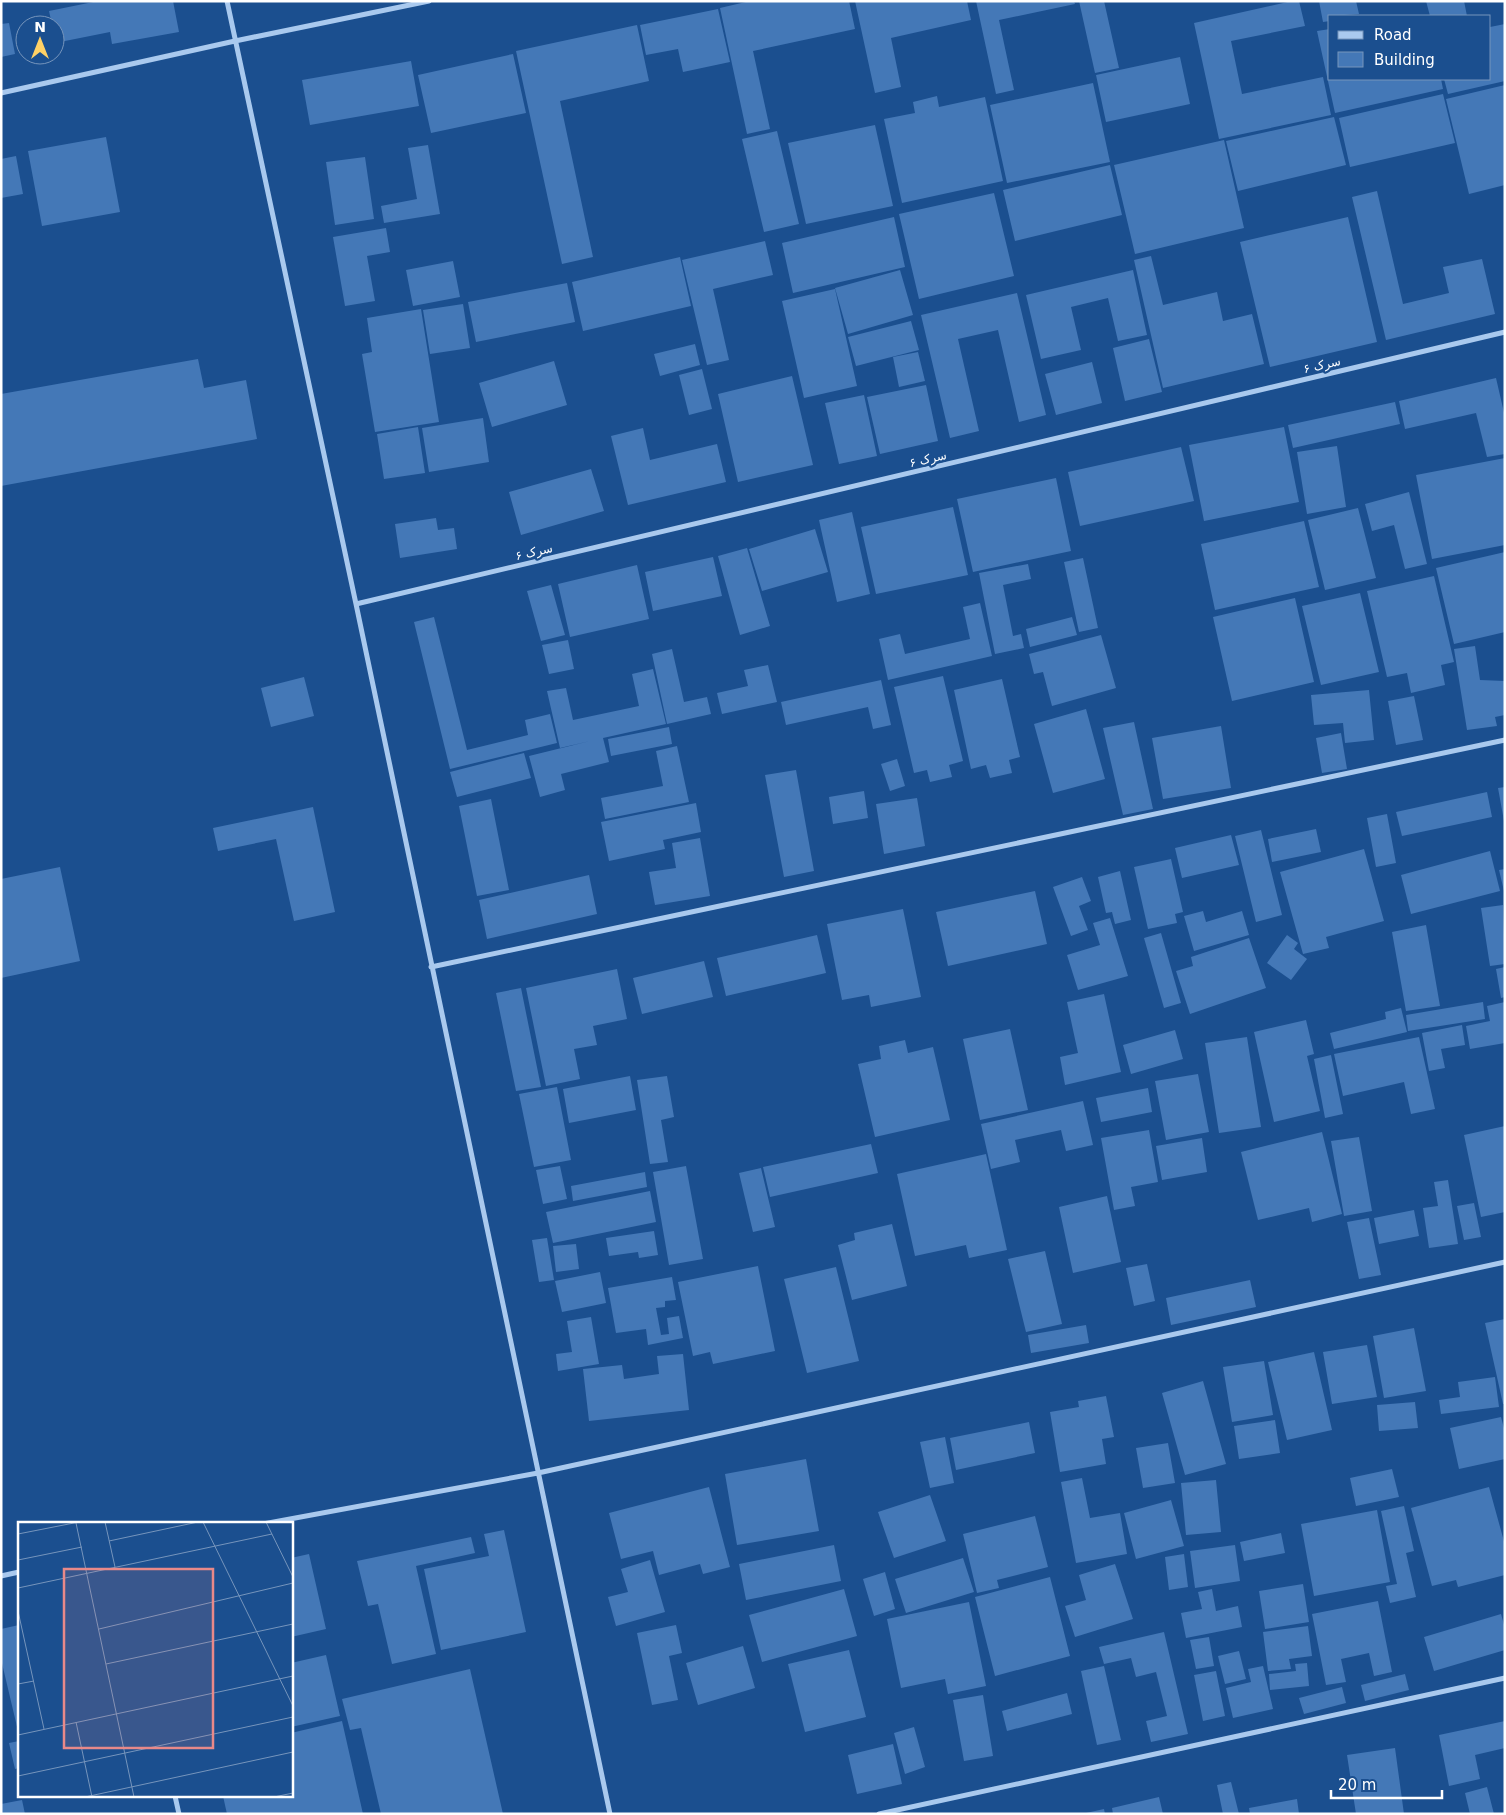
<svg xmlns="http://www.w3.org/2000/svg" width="1506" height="1815" viewBox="0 0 1506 1815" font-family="'DejaVu Sans','Noto Sans Arabic',sans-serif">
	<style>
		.building { fill: #4478b7 }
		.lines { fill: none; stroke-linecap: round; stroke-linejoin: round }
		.street { stroke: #a9c9ee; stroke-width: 5 }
		.labels { text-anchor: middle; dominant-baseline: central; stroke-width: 4.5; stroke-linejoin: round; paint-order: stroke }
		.street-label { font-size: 12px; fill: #fff; stroke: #1b4f8f }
		.inset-road { fill: none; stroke: #7695bc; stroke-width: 1 }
		.view { fill: #e88989; fill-opacity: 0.15; stroke: #e88989; stroke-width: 2.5 }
		.inset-edge { fill: none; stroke: #fff; stroke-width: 2.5 }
	</style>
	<rect width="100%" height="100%" fill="#1b4f8f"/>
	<!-- building -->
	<path class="building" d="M98,1H173L179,32L112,44L110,32L55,43V25H52L49,11Z
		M750,1H849L855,29L753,51L770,129L747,134L720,8Z
		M855,1H967L971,20L891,38L901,87L875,93Z
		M976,1H1074L1075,4L999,20L1014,90L996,94Z
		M1079,1H1104L1119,68L1095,73Z
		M1292,1H1299L1305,26L1231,41L1242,94L1323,77L1331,115L1219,139L1194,23Z
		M1319,1H1356L1359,14L1330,16V21L1323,22Z
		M1426,1H1464L1467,16H1430Z
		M718,9L730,62L683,72L678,49L646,55L640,25Z
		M9,23L15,54L1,57V24Z
		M1505,24V81L1448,94L1444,79H1490V27Z
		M637,25L649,81L560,101L593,257L562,264L516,51Z
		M1330,29V79H1441L1443,89L1335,113L1317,31Z
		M513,54L526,113L431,133L418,75Z
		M1180,57L1190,104L1106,122L1096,75Z
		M411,61L419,106L310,125L302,80Z
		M1093,83L1110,162L1007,183L990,105Z
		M1505,85V185L1469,194L1446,99Z
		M1443,94L1455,143L1350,167L1339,118Z
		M937,96L939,107L985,97L1003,181L902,203L884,119L915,113L913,102Z
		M1334,117L1346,165L1238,191L1226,141Z
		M875,125L893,206L806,224L788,143Z
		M777,131L799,224L764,232L742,139Z
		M106,137L120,212L42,226L28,151Z
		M1224,140L1244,228L1135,254L1114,165Z
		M428,145L440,214L384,223L381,206L417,199L408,148Z
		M16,156L23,194L1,198V159Z
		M365,157L374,219L335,225L326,162Z
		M1110,165L1122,215L1015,241L1003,190Z
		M1377,191L1403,304L1449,293L1443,267L1482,259L1495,314L1386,340L1352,197Z
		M994,193L1014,276L919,299L899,214Z
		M894,217L905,267L793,293L782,243Z
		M1348,217L1377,342L1270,367L1240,242Z
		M386,228L390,252L367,256L375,301L345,306L333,237Z
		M765,241L773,275L713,289L729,360L707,365L682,260Z
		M1151,256L1163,305L1217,292L1223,321L1252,314L1264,364L1163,388L1134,260Z
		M680,257L691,306L583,331L572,282Z
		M453,261L460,297L413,306L406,270Z
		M900,270L913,315L848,334L835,288Z
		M1133,270L1147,335L1118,341L1108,298L1071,307L1081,350L1041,359L1026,295Z
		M567,283L575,322L476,342L468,302Z
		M835,289L857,386L804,398L782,301Z
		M1017,293L1046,415L1019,422L998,330L958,339L979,431L950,438L921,315Z
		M463,304L470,348L430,354L423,310Z
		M421,309L439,422L375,432L362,354L372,352L367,318Z
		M911,321L919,350L856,366L848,337Z
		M1149,339L1162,392L1125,401L1113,348Z
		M695,344L700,365L660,376L654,354Z
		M918,352L925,381L899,387L893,357Z
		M198,359L204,388L246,380L257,439L1,486V394Z
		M554,361L567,405L492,427L479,383Z
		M1092,362L1102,403L1056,415L1045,374Z
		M702,369L712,409L689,415L679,375Z
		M792,376L813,465L738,482L718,394Z
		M1496,378L1505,417V454L1487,457L1476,413L1405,429L1399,401Z
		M926,385L938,441L880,454L867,397Z
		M864,395L877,456L839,464L825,403Z
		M1395,402L1400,424L1293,448L1288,425Z
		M483,418L489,462L429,472L422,428Z
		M418,427L425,473L384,479L377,434Z
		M1284,427L1299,502L1204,521L1189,445Z
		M643,428L650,460L717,444L726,482L628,505L611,436Z
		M1337,446L1346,507L1307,514L1297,452Z
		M1181,447L1194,501L1080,526L1068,472Z
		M1505,458V545L1432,559L1416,475Z
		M591,469L604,511L521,535L509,492Z
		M1056,478L1071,551L973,572L957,499Z
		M1409,492L1427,564L1405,569L1394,525L1372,531L1365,504Z
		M953,507L968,575L876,594L861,527Z
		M1358,508L1376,578L1325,590L1308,520Z
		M852,512L870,594L837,602L819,520Z
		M436,518L438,530L454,528L457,549L400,558L395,524Z
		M1304,521L1319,587L1215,610L1201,544Z
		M815,529L828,572L762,591L749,549Z
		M747,548L770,626L740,635L718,556Z
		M1505,552V632L1454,644L1436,568Z
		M713,557L722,596L653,611L645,572Z
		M1083,558L1098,628L1079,632L1064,562Z
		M1028,564L1031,579L1003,585L1013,636L1021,634L1024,648L995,654L979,573Z
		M637,565L649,619L570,637L558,584Z
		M1434,576L1454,662L1441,665L1445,685L1411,693L1407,673L1387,677L1367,591Z
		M551,585L565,635L541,641L527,591Z
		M1360,593L1379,672L1321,685L1302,606Z
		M1295,598L1314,682L1232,701L1213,617Z
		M980,603L992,656L888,680L879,639L900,634L905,654L970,639L963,607Z
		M434,617L467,750L528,735L525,720L550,714L557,743L450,769L414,622Z
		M1072,617L1077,635L1030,647L1026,629Z
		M1101,635L1116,688L1052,706L1043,672L1034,674L1029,654Z
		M568,640L574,669L549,674L542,645Z
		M1475,646L1480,680L1505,681V715L1495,717L1497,726L1467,730L1454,649Z
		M672,649L684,702L707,697L711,714L667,724L652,654Z
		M768,665L777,702L722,714L717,693L748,686L744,670Z
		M653,669L666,724L603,738L609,762L561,774L565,790L540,797L529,756L590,741L560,748L547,691L566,688L573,720L639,706L632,674Z
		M943,676L963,761L949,765L952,777L930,782L927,770L914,773L894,687Z
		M304,677L314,716L271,727L261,688Z
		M1002,679L1020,757L1009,760L1012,773L990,778L986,765L971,769L954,690Z
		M881,680L891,725L873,729L868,707L786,725L781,702Z
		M1369,690L1374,740L1345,743L1343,723L1314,725L1311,695Z
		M1414,696L1423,740L1396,745L1388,701Z
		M1086,709L1105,779L1053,793L1034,724Z
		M1134,722L1153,809L1123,815L1103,728Z
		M1221,726L1231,788L1163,799L1152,738Z
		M669,727L672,744L611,756L608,739Z
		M1341,733L1347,769L1322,773L1316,738Z
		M677,746L689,802L605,819L601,798L663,786L656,751Z
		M524,753L531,778L457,797L450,772Z
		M897,759L905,786L890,791L881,764Z
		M796,770L814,871L784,877L765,775Z
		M1505,787V821H1504L1498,788Z
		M864,791L868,818L833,824L829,797Z
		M1487,792L1492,817L1402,836L1396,812Z
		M917,798L925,846L884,854L876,804Z
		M491,799L509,890L477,896L459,806Z
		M696,803L701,832L663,840L665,849L609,861L601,822Z
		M313,807L335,912L294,921L276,839L218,851L213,828Z
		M1387,814L1396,863L1376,867L1367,818Z
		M1316,829L1321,852L1272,862L1268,839Z
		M1261,830L1282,915L1256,922L1235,836Z
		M1231,835L1239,865L1182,878L1175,848Z
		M700,838L710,896L655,905L649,872L676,868L672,843Z
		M1364,849L1384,921L1326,937L1329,948L1303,954L1280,872Z
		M1490,851L1500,891L1411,914L1401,875Z
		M1171,859L1183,912L1175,914L1177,923L1148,929L1134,867Z
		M60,867L80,961L1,978V879Z
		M1505,869V891H1504L1499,870Z
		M1120,871L1131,920L1115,924L1112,912L1106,913L1098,877Z
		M589,875L597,914L487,939L479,900Z
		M1082,877L1091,901L1079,906L1088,930L1071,936L1053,887Z
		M1035,891L1047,944L948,966L936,912Z
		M1503,905L1505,964L1490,966L1481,908Z
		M903,909L921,997L871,1007L869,995L842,1000L827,924Z
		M1203,911L1206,922L1242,911L1249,935L1194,951L1184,916Z
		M1110,918L1128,976L1078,990L1067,955L1100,945L1093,923Z
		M1426,925L1440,1006L1406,1011L1392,932Z
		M1161,933L1181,1003L1164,1008L1144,938Z
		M817,935L826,973L726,996L717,958Z
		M1287,935L1298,943L1294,949L1307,959L1291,980L1267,963Z
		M1249,938L1266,988L1190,1014L1176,971L1193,966L1191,957Z
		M704,961L713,997L642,1014L633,978Z
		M1505,967V997L1501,998L1496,969Z
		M617,969L627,1019L593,1026L597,1045L574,1049L580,1079L546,1086L526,988Z
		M521,988L541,1087L516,1091L496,993Z
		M1104,994L1121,1072L1065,1085L1060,1057L1078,1053L1067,1002Z
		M1483,1002L1485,1019L1408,1031L1406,1015Z
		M1505,1002V1043L1470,1049L1466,1026L1490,1021L1487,1006Z
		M1401,1008L1407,1032L1334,1049L1330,1033L1386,1019L1385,1012Z
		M1306,1020L1314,1054L1307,1056L1320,1111L1274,1122L1254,1032Z
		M1462,1025L1465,1045L1441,1049L1445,1068L1429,1071L1422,1033Z
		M1010,1029L1028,1110L980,1120L963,1039Z
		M1175,1030L1183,1059L1131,1074L1123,1045Z
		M1247,1037L1261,1127L1219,1133L1205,1043Z
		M1419,1037L1435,1109L1411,1114L1404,1082L1343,1096L1334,1054Z
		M905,1040L908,1053L933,1047L950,1120L875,1137L858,1064L881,1059L879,1046Z
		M1331,1055L1343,1114L1325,1118L1314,1059Z
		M1198,1074L1209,1132L1166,1140L1155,1081Z
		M630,1076L636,1110L569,1123L563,1089Z
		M667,1076L674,1117L661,1120L668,1162L650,1164L637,1080Z
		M557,1087L571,1160L534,1167L519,1094Z
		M1148,1088L1152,1112L1101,1122L1096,1098Z
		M1083,1101L1093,1145L1066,1151L1061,1130L1015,1140L1020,1162L991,1169L981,1124Z
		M1505,1126V1212L1481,1217L1464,1135Z
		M1149,1130L1158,1182L1131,1187L1135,1206L1114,1210L1101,1138Z
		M1322,1132L1342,1214L1312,1222L1309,1208L1258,1220L1241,1152Z
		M1359,1137L1372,1211L1344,1216L1331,1141Z
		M1202,1138L1207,1172L1162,1180L1156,1146Z
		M871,1144L878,1173L770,1197L763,1167Z
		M986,1154L1007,1250L969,1258L966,1245L915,1256L897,1174Z
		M560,1166L567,1199L543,1204L536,1170Z
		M686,1166L703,1259L669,1265L653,1172Z
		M761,1168L775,1227L753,1232L739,1173Z
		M645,1172L647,1187L573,1201L571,1186Z
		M1448,1180L1458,1244L1429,1248L1423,1208L1438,1206L1434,1182Z
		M650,1191L656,1222L553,1243L546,1212Z
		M1107,1196L1121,1262L1073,1273L1059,1207Z
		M1474,1203L1481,1237L1464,1240L1457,1206Z
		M1414,1210L1419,1236L1379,1244L1374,1218Z
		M1369,1218L1381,1275L1359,1279L1347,1222Z
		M892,1224L907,1286L852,1300L838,1245L855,1240L854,1233Z
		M654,1231L658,1255L639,1258L638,1252L609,1256L606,1238Z
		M547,1238L554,1280L539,1282L532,1240Z
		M576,1244L579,1269L556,1272L553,1246Z
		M1045,1251L1062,1324L1026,1332L1008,1259Z
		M1147,1264L1155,1301L1134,1306L1126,1268Z
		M758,1266L775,1351L713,1364L710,1352L693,1356L678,1282Z
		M836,1267L859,1361L807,1373L784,1279Z
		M600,1272L606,1303L562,1312L555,1281Z
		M672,1277L676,1300L665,1301V1307L656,1308L661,1335L669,1334L667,1318L679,1316L683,1338L648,1345L646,1329L616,1333L608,1288Z
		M1250,1280L1256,1307L1171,1325L1166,1298Z
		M591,1317L599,1364L558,1371L556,1354L572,1352L567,1321Z
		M1505,1319V1404H1503L1485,1323Z
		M1086,1325L1089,1343L1031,1353L1028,1335Z
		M1414,1328L1426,1391L1384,1398L1373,1336Z
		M1367,1345L1377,1397L1332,1404L1323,1352Z
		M1314,1352L1332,1430L1287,1440L1268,1362Z
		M683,1354L689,1410L589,1421L583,1369L622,1365L624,1379L659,1374L657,1356Z
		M1264,1361L1273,1415L1232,1422L1223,1367Z
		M1495,1377L1499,1407L1441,1414L1439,1400L1460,1397L1458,1382Z
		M1203,1381L1226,1464L1185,1475L1162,1393Z
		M1106,1396L1114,1437L1102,1439L1106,1464L1060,1472L1050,1412L1079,1407L1078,1401Z
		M1415,1402L1418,1428L1379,1431L1377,1405Z
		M1501,1417L1505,1432V1459L1459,1469L1450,1428Z
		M1275,1420L1280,1453L1239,1459L1234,1426Z
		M1029,1422L1035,1453L956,1470L950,1438Z
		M945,1437L954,1483L930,1488L920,1442Z
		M1168,1443L1175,1483L1143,1488L1136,1448Z
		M806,1459L819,1531L737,1545L725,1474Z
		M1392,1469L1399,1497L1356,1506L1350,1478Z
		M1082,1478L1090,1518L1120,1513L1127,1554L1076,1563L1061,1482Z
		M1216,1480L1221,1532L1186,1535L1181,1483Z
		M709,1487L730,1567L703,1574L700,1564L659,1575L653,1551L621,1559L609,1513Z
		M1489,1487L1505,1545V1575L1458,1587L1456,1580L1432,1586L1411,1508Z
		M930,1495L946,1541L894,1558L878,1512Z
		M1171,1500L1184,1546L1136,1559L1124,1513Z
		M1404,1506L1414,1551L1406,1553L1416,1597L1390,1603L1386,1586L1397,1584L1381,1511Z
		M1377,1510L1390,1582L1314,1596L1301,1524Z
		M1035,1516L1048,1567L997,1580L999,1588L977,1593L963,1534Z
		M504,1530L526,1632L441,1650L424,1569L489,1556L484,1534Z
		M1281,1533L1285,1553L1244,1561L1240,1542Z
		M471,1537L475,1553L416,1566L436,1654L392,1664L378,1604L368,1606L357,1561Z
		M834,1545L841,1581L746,1600L739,1564Z
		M1235,1545L1240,1581L1195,1588L1190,1551Z
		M309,1554L326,1629L291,1637V1558Z
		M1184,1554L1188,1587L1169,1590L1165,1557Z
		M963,1558L974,1592L906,1613L895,1579Z
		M650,1560L665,1612L616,1626L608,1597L628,1592L621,1569Z
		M1115,1564L1133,1619L1075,1637L1065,1606L1086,1600L1079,1575Z
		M885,1572L895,1609L874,1616L863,1579Z
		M1050,1577L1070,1656L995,1676L975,1597Z
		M1303,1584L1309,1622L1265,1629L1259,1591Z
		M844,1589L857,1636L762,1662L749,1615Z
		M1212,1589L1216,1611L1238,1606L1242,1627L1186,1638L1181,1613L1202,1609L1198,1592Z
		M1378,1601L1392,1672L1374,1676L1369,1653L1341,1659L1346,1682L1326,1685L1312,1614Z
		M969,1602L986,1686L948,1694L945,1679L901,1688L887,1619Z
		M1501,1614L1505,1628V1650L1434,1671L1424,1637Z
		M19,1625V1731H18L1,1659V1629Z
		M676,1625L682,1653L669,1656L678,1700L652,1705L637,1633Z
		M1308,1626L1312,1656L1289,1659L1291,1669L1268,1671L1263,1632Z
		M1164,1632L1188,1734L1151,1742L1146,1721L1167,1716L1156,1672L1136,1677L1131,1658L1104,1664L1099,1647Z
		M1209,1637L1214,1666L1196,1669L1190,1640Z
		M743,1646L755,1688L698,1705L686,1663Z
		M849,1650L866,1717L805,1732L788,1664Z
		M1239,1651L1246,1679L1225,1684L1218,1656Z
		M326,1655L340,1716L291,1727V1663Z
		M1307,1663L1309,1686L1270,1690L1269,1674L1296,1671L1295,1664Z
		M1104,1666L1121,1740L1097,1745L1081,1671Z
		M1263,1666L1273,1709L1233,1718L1226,1688L1251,1682L1248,1669Z
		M470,1669L503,1814H381L361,1728L350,1730L342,1699Z
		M1216,1671L1225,1716L1203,1721L1194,1675Z
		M1405,1674L1409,1690L1365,1701L1361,1685Z
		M1342,1687L1346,1703L1304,1714L1299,1698Z
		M1067,1693L1072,1714L1007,1731L1002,1711Z
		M983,1695L993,1756L964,1761L953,1700Z
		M342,1721L363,1814H227L223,1796H291V1733Z
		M1505,1721V1748L1475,1755L1480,1779L1449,1786L1439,1735Z
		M914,1727L925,1767L905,1774L894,1733Z
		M19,1741V1768L15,1769L9,1743Z
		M893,1744L902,1784L857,1794L848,1755Z
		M1395,1748L1404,1814H1356L1347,1755Z
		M1231,1782L1239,1814H1223L1217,1785Z
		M1487,1787L1494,1814H1470L1465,1793Z
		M1159,1797L1163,1814H1113L1112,1808Z
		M1297,1799L1299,1814H1250L1249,1808Z
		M22,1800L25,1814H1V1804Z
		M1104,1809L1105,1814H1086V1813Z"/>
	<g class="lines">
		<!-- street -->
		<path class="street" d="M227,1L356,604L610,1814
			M1,93L235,41L429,1
			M356,604L1505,332
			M431,967L1505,740
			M263,1524L538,1473L1505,1262
			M1,1576L19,1572
			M175,1796L179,1814
			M879,1814L1505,1678"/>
	</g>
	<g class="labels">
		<!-- street labels -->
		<g class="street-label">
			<text transform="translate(1322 365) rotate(-13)">سرک ۶</text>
			<text transform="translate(928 459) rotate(-13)">سرک ۶</text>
			<text transform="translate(534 552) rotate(-13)">سرک ۶</text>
		</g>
	</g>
	<!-- overview -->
	<g transform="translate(18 1522)">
		<rect width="275" height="275" fill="#1b4f8f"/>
		<path class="inset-road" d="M87,0L97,45M185,0L275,184M248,0L275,55M58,1L116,275M0,12L61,0M91,19L180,0M0,38L64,25M0,66L254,12M0,89L26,207M81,107L275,61M88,142L275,102M0,162L16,159M58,200L74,275M0,213L275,154M0,254L275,195M67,275L275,230M256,275L275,271"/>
		<path class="view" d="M46,47H195V226H46Z"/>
		<rect width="275" height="275" class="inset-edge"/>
	</g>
	<!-- border -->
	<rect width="1506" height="1815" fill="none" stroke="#ffffff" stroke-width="5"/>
	<!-- legend -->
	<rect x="1328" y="15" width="162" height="65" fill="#1b4f8f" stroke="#7695bc"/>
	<rect x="1338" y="31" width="25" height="8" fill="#a9c9ee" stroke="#7695bc"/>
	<text x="1374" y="40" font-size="15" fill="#ffffff">Road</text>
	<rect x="1338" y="52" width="25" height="15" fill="#4478b7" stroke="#7695bc"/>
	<text x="1374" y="65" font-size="15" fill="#ffffff">Building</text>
	<!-- north arrow -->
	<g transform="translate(40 40)"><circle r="24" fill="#1b4f8f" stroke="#7695bc"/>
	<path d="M0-4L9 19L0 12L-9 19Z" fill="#ffd166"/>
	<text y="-8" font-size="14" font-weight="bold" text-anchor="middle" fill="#ffffff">N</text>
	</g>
	<!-- scale -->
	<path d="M1331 1790v8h111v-8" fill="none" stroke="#ffffff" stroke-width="2.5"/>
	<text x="1338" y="1790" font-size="15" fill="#ffffff" stroke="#1b4f8f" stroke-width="4" paint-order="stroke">20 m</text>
</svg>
